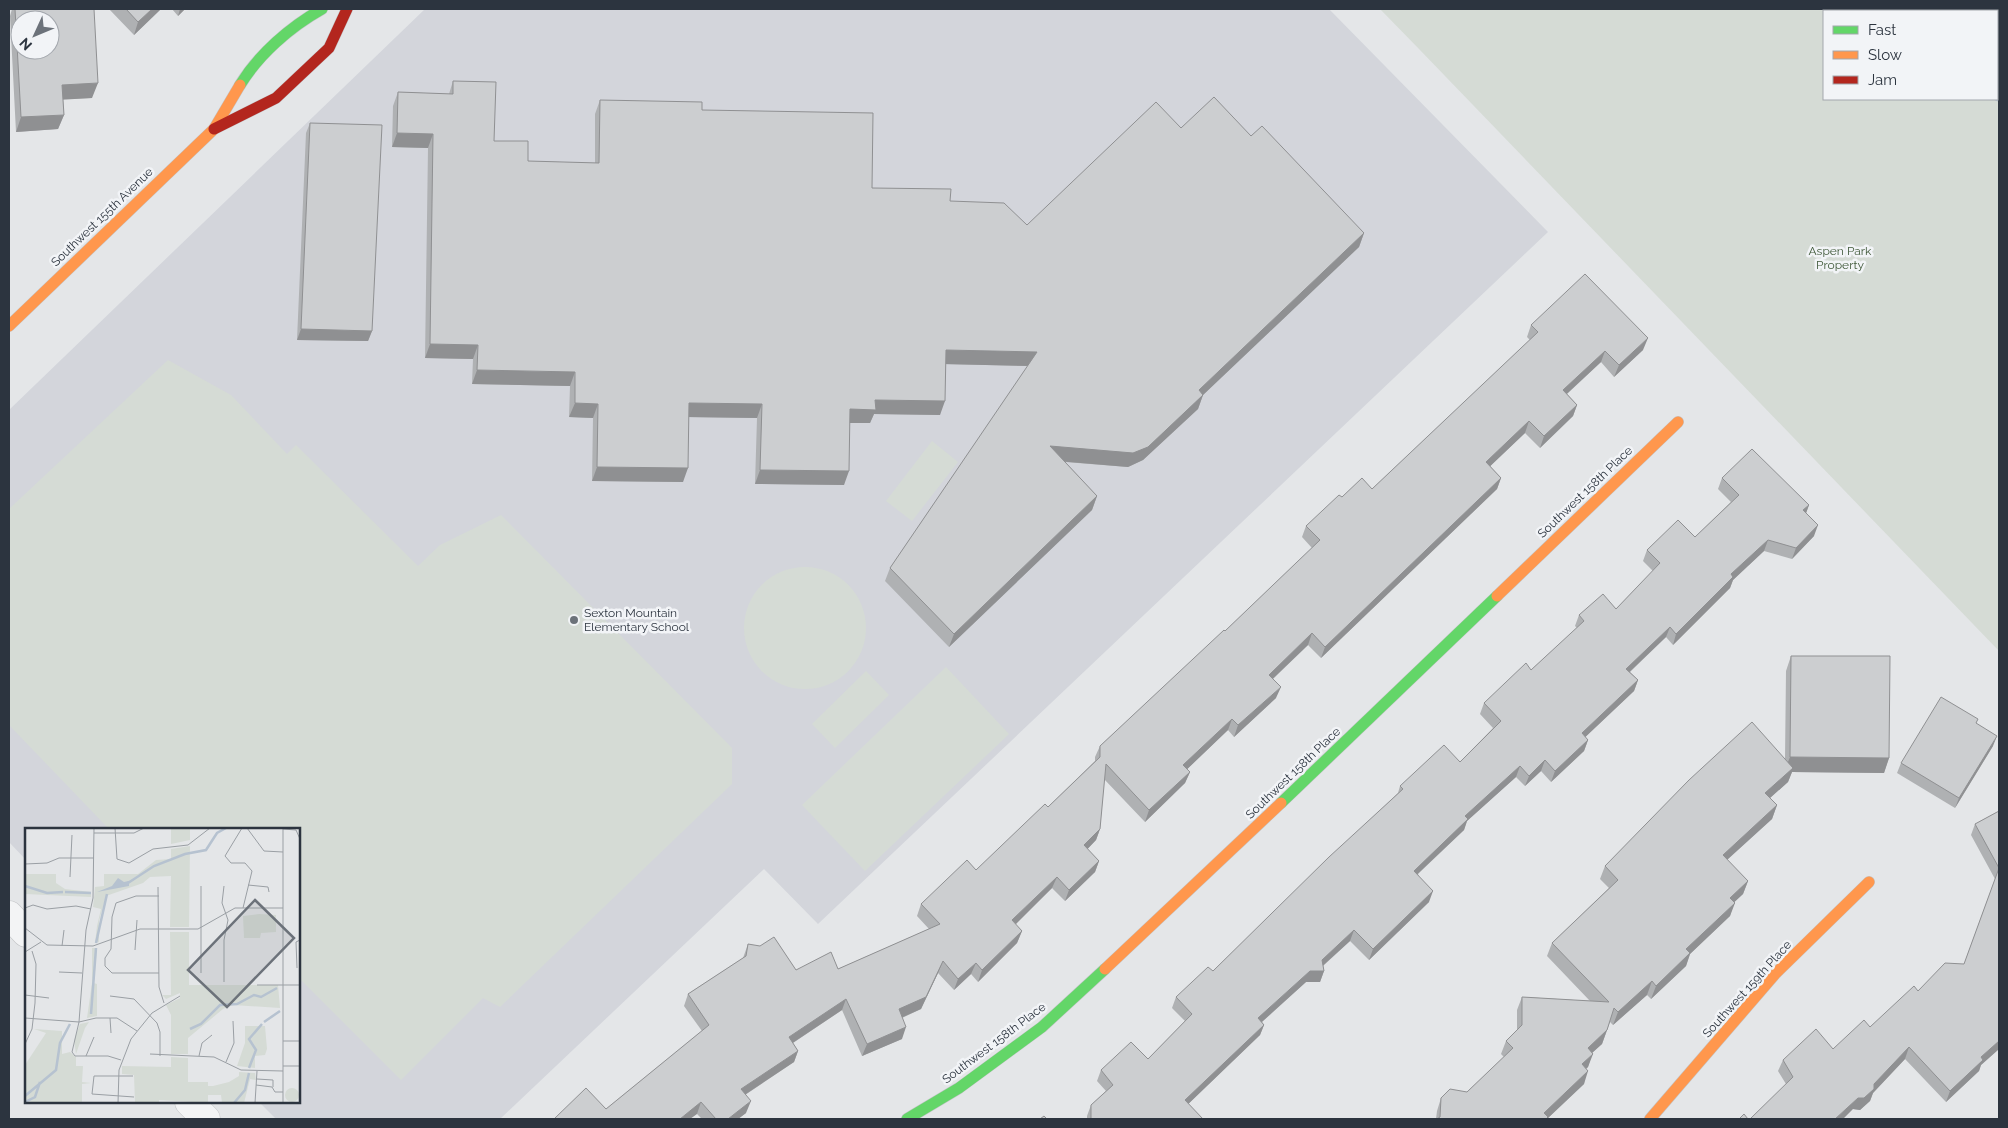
<svg xmlns="http://www.w3.org/2000/svg" width="2008" height="1128" viewBox="0 0 2008 1128" font-family="Raleway,sans-serif">
	<style>
		.built { fill: #d3d5db }
		.green { fill: #d5dbd5; fill-rule: evenodd }
		.lines { fill: none; stroke-linecap: round; stroke-linejoin: round }
		.stream { stroke: #b6c2d0; stroke-width: 11 }
		.street-casing { stroke: #c2c4c6; stroke-width: 29 }
		.fast-casing { stroke: #c2c4c6; stroke-width: 12 }
		.slow-casing { stroke: #c2c4c6; stroke-width: 12 }
		.jam-casing { stroke: #c2c4c6; stroke-width: 12 }
		.street { stroke: #f3f4f5; stroke-width: 28 }
		.fast { stroke: #63d668; stroke-width: 11 }
		.slow { stroke: #ff974d; stroke-width: 11 }
		.jam { stroke: #b3261e; stroke-width: 11 }
		.wall { fill: #afb1b3 }
		.shaded-wall { fill: #8f9092 }
		.building { fill: #ccced0; stroke: #8f9092; fill-rule: evenodd }
		.poi-dot { fill: #6c727a; stroke: #f2f4f7; stroke-width: 2 }
		.labels { text-anchor: middle; dominant-baseline: central; stroke-width: 5; stroke-linejoin: round; paint-order: stroke }
		.street-label { font-size: 12px; fill: #2c343f; stroke: #f2f4f7 }
		.park-label { font-size: 12px; fill: #415a3b; stroke: #f2f4f7 }
		.poi-label { font-size: 12px; fill: #2c343f; stroke: #f2f4f7; text-anchor: start }
		.inset-river { fill: none; stroke: #b6c2d0; stroke-width: 2.5 }
		.inset-road { fill: none; stroke: #9a9fa4; stroke-width: 1 }
		.view { fill: #6c727a; fill-opacity: 0.15; stroke: #6c727a; stroke-width: 2.5 }
		.inset-edge { fill: none; stroke: #2c343f; stroke-width: 2.5 }
	</style>
	<rect width="100%" height="100%" fill="#e4e6e8"/>
	<!-- built -->
	<path class="built" d="M425,9H1329L1548,232L818,924L764,869L500,1119H276L259,1102H299V829H26V860L9,842V410Z"/>
	<!-- green -->
	<path class="green" d="M1380,9H1999V651L1419,49ZM1997,11V99H1824V11Z
		M168,360L231,395L287,454L296,445L418,566L440,545L501,515L732,748V784L500,1007L483,998L401,1080L299,978V829H109L9,725V509Z
		M932,441L958,462L912,521L886,501Z
		M744 628a61 61 0 1 1 122 0a61 61 0 1 1-122 0Z
		M946,667L1009,734L865,871L802,805Z
		M866,671L889,695L835,748L812,724Z"/>
	<g class="lines">
		<!-- stream -->
		<path class="stream" d="M1894,9L1896,11
			M1997,95L1999,96"/>
		<defs>
			<path id="street" d="M9,915L26,933
				M189,1102L206,1119"/>
			<path id="fast" d="M240,85C259,54 290,27 322,9
				M1281,803L1497,596
				M907,1119L959,1088L1042,1027L1105,969"/>
			<path id="slow" d="M9,326L214,129L240,85
				M1497,596L1678,422
				M1105,969L1281,803
				M1650,1119L1776,973L1869,882"/>
			<path id="jam" d="M214,129L276,98L329,48L347,9"/>
		</defs>
		<!-- street casing -->
		<use href="#street" class="street-casing"/>
		<!-- fast casing -->
		<use href="#fast" class="fast-casing"/>
		<!-- slow casing -->
		<use href="#slow" class="slow-casing"/>
		<!-- jam casing -->
		<use href="#jam" class="jam-casing"/>
		<!-- street -->
		<use href="#street" class="street"/>
		<!-- fast -->
		<use href="#fast" class="fast"/>
		<!-- slow -->
		<use href="#slow" class="slow"/>
		<!-- jam -->
		<use href="#jam" class="jam"/>
	</g>
	<!-- wall -->
	<path class="wall" d="M12,9H94L92,98L63,99L64,115L58,129L16,132L10,16Z
		M109,9H161L134,35Z
		M172,9H185L178,16Z
		M453,81L494,141L528,161L595,163V114L600,100L702,110L872,188L950,201L1027,225L1181,128L1251,136L1364,233L1359,247L1203,395L1198,409L1143,460L1128,467L1065,462L1097,496L1092,510L949,647L885,581L890,568L1028,366L946,364L940,415L874,414L870,423H850L844,485L755,484L757,418L689,417L683,482L592,481L593,418L569,417L570,386L472,384L473,359L425,358L428,148L392,147L393,106L398,92L449,94Z
		M310,123L372,331L368,341L297,340L306,133Z
		M1531,325L1643,350L1614,377L1601,362L1567,394L1577,405L1573,416L1540,448L1525,433L1490,466L1501,478L1497,489L1321,658L1308,645L1273,679L1276,698L1234,737L1228,730L1187,769L1190,772L1185,783L1145,822L1104,779L1100,829L1096,840L1087,849L1099,861L1095,872L1065,901L1052,888L1015,924L1022,931L1017,943L978,982L971,974L954,990L938,973L921,1009L902,1018V1039L862,1056L842,1010L793,1043L798,1051L794,1062L745,1095L746,1113L738,1119H702L697,1114L606,1109L702,1031L684,1006L688,994L743,958L748,944L796,970L838,969L929,929L917,916L921,904L976,870L1048,807L1095,761V757L1100,746L1225,631L1312,548L1302,537L1306,526L1342,497L1372,489L1530,340L1527,337Z
		M1722,478L1809,505L1806,513L1814,536L1792,559L1764,551L1733,580L1730,588L1673,645L1666,637L1630,672L1638,680L1634,691L1585,737L1588,740L1584,751L1551,782L1541,771L1525,786L1516,777L1467,821L1464,830L1418,874L1429,902L1369,960L1350,941L1323,966L1324,971L1320,982H1306L1262,1022L1264,1025L1260,1035L1188,1104L1203,1119H1087V1116L1091,1105L1106,1091L1097,1081L1101,1070L1148,1059L1185,1021L1172,1008L1176,997L1213,971L1398,793L1400,786L1460,762L1493,728L1480,714L1484,703L1531,670L1577,628L1575,626L1579,615L1616,609L1653,571L1643,561L1647,550L1695,537L1731,502L1718,489Z
		M1791,656L1889,758L1884,773L1792,772L1788,782L1770,798L1777,805L1772,819L1727,860L1748,881L1743,894L1734,902L1730,916L1690,954L1686,966L1651,999L1647,995L1613,1025L1610,1022L1602,1044L1592,1053L1588,1067L1586,1069L1584,1084L1548,1118V1119H1436L1437,1111L1441,1098L1467,1092L1504,1057L1501,1054L1506,1041L1517,1030V1010L1522,997L1590,1001L1547,956L1552,943L1609,888L1600,879L1605,866L1785,759L1786,671Z
		M1978,719L1976,723L1993,746L1955,808L1897,773L1901,763Z
		M1999,811V1049L1981,1065L1979,1071L1946,1102L1905,1059L1873,1093L1870,1101L1860,1110L1853,1109L1786,1084L1778,1071L1783,1060L1833,1049L1870,1027L1918,991L1964,964L1995,879L1971,835L1975,824Z"/>
	<!-- shaded-wall -->
	<path class="shaded-wall" d="M152,9H161L134,35L138,22Z
		M180,9H185L178,16Z
		M98,83L92,98L57,100L62,85Z
		M64,115L58,129L16,132L21,117Z
		M397,133L433,134L428,148L392,147Z
		M1364,233L1359,247L1203,395L1198,409L1143,460L1128,467L1045,460L1050,446L1199,390Z
		M301,329L372,331L368,341L297,340Z
		M1648,338L1643,350L1614,377L1619,365Z
		M430,344L478,345L473,359L425,358Z
		M946,350L1037,352L1032,366L941,364Z
		M1605,351L1601,362L1559,401L1563,390Z
		M477,370L575,372L570,386L472,384Z
		M875,400L945,401L940,415L874,414L870,423H845L850,409Z
		M575,403L598,404L593,418L569,417Z
		M689,403L762,404L757,418L684,417Z
		M1577,405L1573,416L1540,448L1544,436Z
		M1529,421L1525,433L1482,474L1486,462Z
		M597,467L688,468L683,482L592,481Z
		M760,470L849,471L844,485L755,484Z
		M1501,478L1497,489L1321,658L1325,647Z
		M1097,496L1092,510L949,647L954,634Z
		M1809,505L1805,516L1803,510Z
		M1818,525L1814,536L1792,559L1796,548Z
		M1768,540L1764,551L1733,580L1730,588L1673,645L1676,634L1731,574Z
		M1670,627L1666,637L1622,679L1626,669Z
		M1312,633L1308,645L1265,686L1269,675Z
		M1638,680L1634,691L1578,744L1582,733Z
		M1281,687L1276,698L1234,737L1238,725Z
		M1232,719L1228,730L1179,777L1183,765Z
		M1997,736L1993,746L1955,808L1959,798Z
		M1588,740L1584,751L1551,782L1555,771Z
		M1790,757L1889,758L1884,773L1792,772L1788,782L1761,806L1765,793L1784,772Z
		M1545,760L1541,771L1525,786L1529,776Z
		M1520,766L1516,777L1467,821L1464,830L1410,881L1414,871L1465,816Z
		M1190,772L1185,783L1145,822L1149,810Z
		M1777,805L1772,819L1718,868L1723,855Z
		M1100,829L1096,840L1080,857L1084,845Z
		M1099,861L1095,872L1065,901L1069,890Z
		M1057,877L1052,888L1008,932L1012,920Z
		M1748,881L1743,894L1725,911L1730,898Z
		M1433,891L1429,902L1369,960L1373,949Z
		M1735,903L1730,916L1690,954L1686,966L1651,999L1656,986L1686,949Z
		M1354,930L1350,941L1318,970L1322,960Z
		M1022,931L1017,943L978,982L982,970Z
		M943,961L938,973L921,1009L894,1021L899,1009Z
		M976,963L971,974L954,990L958,979Z
		M1310,971H1324L1320,982H1306L1254,1029L1258,1018Z
		M1652,981L1647,995L1613,1025L1618,1012Z
		M846,999L842,1010L785,1048L789,1037Z
		M1264,1025L1260,1035L1181,1111L1185,1100Z
		M906,1027L902,1039L862,1056L867,1044Z
		M1607,1030L1602,1044L1583,1061L1588,1048Z
		M1999,1041V1049L1981,1065L1979,1071L1946,1102L1950,1091L1981,1057Z
		M1909,1047L1905,1059L1873,1093L1870,1101L1860,1110L1853,1109L1843,1119H1835L1858,1098L1874,1084Z
		M798,1051L794,1062L737,1100L741,1089Z
		M1593,1054L1588,1067L1577,1077L1582,1064Z
		M1588,1071L1584,1084L1548,1118V1119H1542L1544,1113Z
		M751,1101L746,1113L738,1119H728Z
		M701,1102L697,1114L690,1119H680Z"/>
	<!-- building -->
	<path class="building" d="M15,9H94L98,83L62,85L64,115L21,117ZM20,20H50V50H20Z
		M126,9H152L138,22Z
		M453,81L496,82L494,141H528V161L599,163L600,100L702,102V110L873,113L872,188L951,189L950,201L1004,203L1027,225L1156,102L1181,128L1214,97L1251,136L1262,126L1364,233L1199,390L1203,395L1148,447L1133,453L1050,446L1097,496L954,634L890,568L1037,352L946,350L945,401L875,400L876,410L850,409L849,471L760,470L762,404L689,403L688,468L597,467L598,404L575,403V372L477,370L478,345L430,344L433,134L397,133L398,92L453,94Z
		M310,123L382,125L372,331L301,329Z
		M1585,274L1648,338L1619,365L1605,351L1563,390L1577,405L1544,436L1529,421L1486,462L1501,478L1325,647L1312,633L1269,675L1281,687L1238,725L1232,719L1183,765L1190,772L1149,810L1106,764L1100,829L1084,845L1099,861L1069,890L1057,877L1012,920L1022,931L982,970L976,963L958,979L943,961L926,997L899,1009L906,1027L867,1044L846,999L789,1037L798,1051L741,1089L751,1101L728,1119H716L701,1102L680,1119H554L586,1088L606,1109L709,1025L688,994L746,956L748,944L760,946L774,937L796,970L831,952L838,969L940,924L921,904L967,860L976,870L1045,804L1048,807L1100,757V746L1224,630L1225,631L1320,540L1306,526L1339,495L1342,497L1362,478L1372,489L1538,332L1531,325Z
		M1752,449L1809,505L1803,510L1818,525L1796,548L1768,540L1731,574L1733,577L1676,634L1670,627L1626,669L1638,680L1582,733L1588,740L1555,771L1545,760L1529,776L1520,766L1465,816L1468,819L1414,871L1433,891L1373,949L1354,930L1322,960L1324,971H1310L1258,1018L1264,1025L1185,1100L1203,1119H1091V1105L1113,1085L1101,1070L1131,1042L1148,1059L1192,1014L1176,997L1208,967L1213,971L1329,857L1403,789L1400,786L1444,745L1460,762L1501,721L1484,703L1526,663L1531,670L1584,621L1579,615L1603,594L1616,609L1660,563L1647,550L1678,520L1695,537L1739,495L1722,478Z
		M1791,656H1890L1889,758L1790,757Z
		M1941,697L1978,719L1976,723L1997,736L1959,798L1901,763Z
		M1752,722L1793,768L1765,793L1777,805L1723,855L1748,881L1730,898L1735,903L1686,949L1690,953L1656,986L1652,981L1618,1012L1614,1008L1607,1030L1588,1048L1593,1054L1582,1064L1588,1071L1544,1113L1548,1117L1546,1119H1437L1440,1117L1441,1098L1450,1089L1467,1092L1513,1048L1506,1041L1522,1025V997L1609,1002L1552,943L1618,880L1605,866L1689,780Z
		M1999,811V906L1998,907H1999V1041L1981,1057L1983,1060L1950,1091L1909,1047L1874,1084V1089L1864,1098H1858L1835,1119H1750L1793,1077L1783,1060L1816,1029L1833,1049L1864,1020L1870,1027L1914,986L1918,991L1945,963L1964,964L1999,868L1975,824Z
		M1744,1114L1748,1119H1739Z
		M1044,1116L1047,1119H1040Z"/>
	<!-- markers -->
	<circle class="poi-dot" cx="574" cy="620" r="5"/>
	<g class="labels">
		<!-- street labels -->
		<g class="street-label">
			<text transform="translate(102 217) rotate(-44)">Southwest 155th Avenue</text>
			<text transform="translate(1585 492) rotate(-44)">Southwest 158th Place</text>
			<text transform="translate(1293 773) rotate(-44)">Southwest 158th Place</text>
			<text transform="translate(1747 989) rotate(-48)">Southwest 159th Place</text>
			<text transform="translate(994 1043) rotate(-37)">Southwest 158th Place</text>
		</g>
		<!-- park labels -->
		<g class="park-label">
			<text x="1840" y="251">Aspen Park<tspan x="1840" dy="14">Property</tspan></text>
		</g>
		<!-- poi labels -->
		<g class="poi-label">
			<text x="584" y="613">Sexton Mountain<tspan x="584" dy="14">Elementary School</tspan></text>
		</g>
	</g>
	<!-- overview -->
	<g transform="translate(25 828)">
		<rect width="275" height="275" fill="#e4e6e8"/>
		<path d="M146,0H165V12L146,16ZM165,18L164,99H145L146,48L125,49L118,55L81,68L74,93V114L70,115L72,98L76,81L68,79L70,59L79,58V46H113L131,32L146,31V21ZM0,46H31V55L40,61L66,64V69L0,66ZM234,86L251,87V104L236,105L235,110H219L218,88ZM145,104H164V157H253L255,180L208,177L198,181L163,210V226H146V187L141,177L155,170V165L141,171L137,167H146ZM67,120H72L69,155L72,156V188L62,190L67,155ZM64,194L60,200L51,226L49,212L55,196ZM220,198H240L242,221L240,227L230,228V240L212,238L220,215ZM9,201L37,203V226L45,224L51,229V238H58L57,254L66,255L57,256V275H0V237L21,205ZM146,229L163,230V254H183V258H188L204,254L214,248V244L230,245L231,252L225,251L219,275H197L196,267H183V275L134,272V275H110L109,247L97,246V238L146,239ZM260 267a7 7 0 1 1 14 0a7 7 0 1 1-14 0Z" fill="#d5dbd5"/>
		<path d="M93,50L99,54L112,51L104,53V58L72,64L87,58Z" fill="#b6c2d0"/>
		<path class="inset-river" d="M103,55L129,38L160,26L181,22L192,5L201,0M0,58L22,65L38,64M40,64L66,65M71,115L82,66M66,186L71,120M239,194L255,183M165,201L176,196L195,177L212,176L229,167L236,169L252,160M224,240L231,222L224,211L237,196M0,268L31,242L35,215L45,196M0,274L10,269L15,254M209,275L220,262L224,245"/>
		<path class="inset-road" d="M69,0L68,70L61,102L54,194L47,224L50,228H83L96,232M90,0L92,31L104,35L128,21L163,17L185,0M217,0L200,28L206,35H220L227,43L218,80M222,0L239,23L258,24M258,0V275M258,1L271,2L275,11M69,5H109L119,0M0,36L22,35L34,30H69M45,49L47,7M223,57L243,59L244,64M133,59L134,159L139,175M0,80L8,77L22,81L51,78L66,81M0,100L22,117L68,118L115,101H173L210,80H258M37,118L39,102M110,122L112,92M0,124L16,114M272,140L271,114L275,112M34,144L57,145M134,145H87L80,138V130L86,121L87,89L91,75L111,68H134M176,145V58M199,154V112L203,92L197,75L199,58M232,157H275M0,167L24,170M85,168L109,171L132,195L135,204V228M0,190L54,194L71,190H92L112,203M85,190L86,205M258,213H275M0,216L7,201L10,175L11,136L7,123M125,226L189,229L216,242L258,243M61,228L69,209M174,228L177,215L187,207M201,234L209,215L208,193M258,238H275M108,248H69L67,266L109,269M232,251L248,252V259M231,257L247,259L250,264H258M93,275L94,242L106,211L127,185L155,168M230,275L232,243"/>
		<path class="view" d="M230,72L269,110L202,179L163,142Z"/>
		<rect width="275" height="275" class="inset-edge"/>
	</g>
	<!-- border -->
	<rect width="2008" height="1128" fill="none" stroke="#2c343f" stroke-width="20"/>
	<!-- legend -->
	<rect x="1823" y="10" width="175" height="90" fill="#f2f4f7" stroke="#a3a7ad"/>
	<rect x="1833" y="26" width="25" height="8" fill="#63d668" stroke="#a3a7ad"/>
	<text x="1868" y="35" font-size="15" fill="#2c343f">Fast</text>
	<rect x="1833" y="51" width="25" height="8" fill="#ff974d" stroke="#a3a7ad"/>
	<text x="1868" y="60" font-size="15" fill="#2c343f">Slow</text>
	<rect x="1833" y="76" width="25" height="8" fill="#b3261e" stroke="#a3a7ad"/>
	<text x="1868" y="85" font-size="15" fill="#2c343f">Jam</text>
	<!-- north arrow -->
	<g transform="translate(35 35) rotate(226)"><circle r="24" fill="#f2f4f7" stroke="#a3a7ad"/>
	<path d="M0-4L9 19L0 12L-9 19Z" fill="#6c727a"/>
	<text y="-8" font-size="14" font-weight="bold" text-anchor="middle" fill="#2c343f">N</text>
	</g>
</svg>
